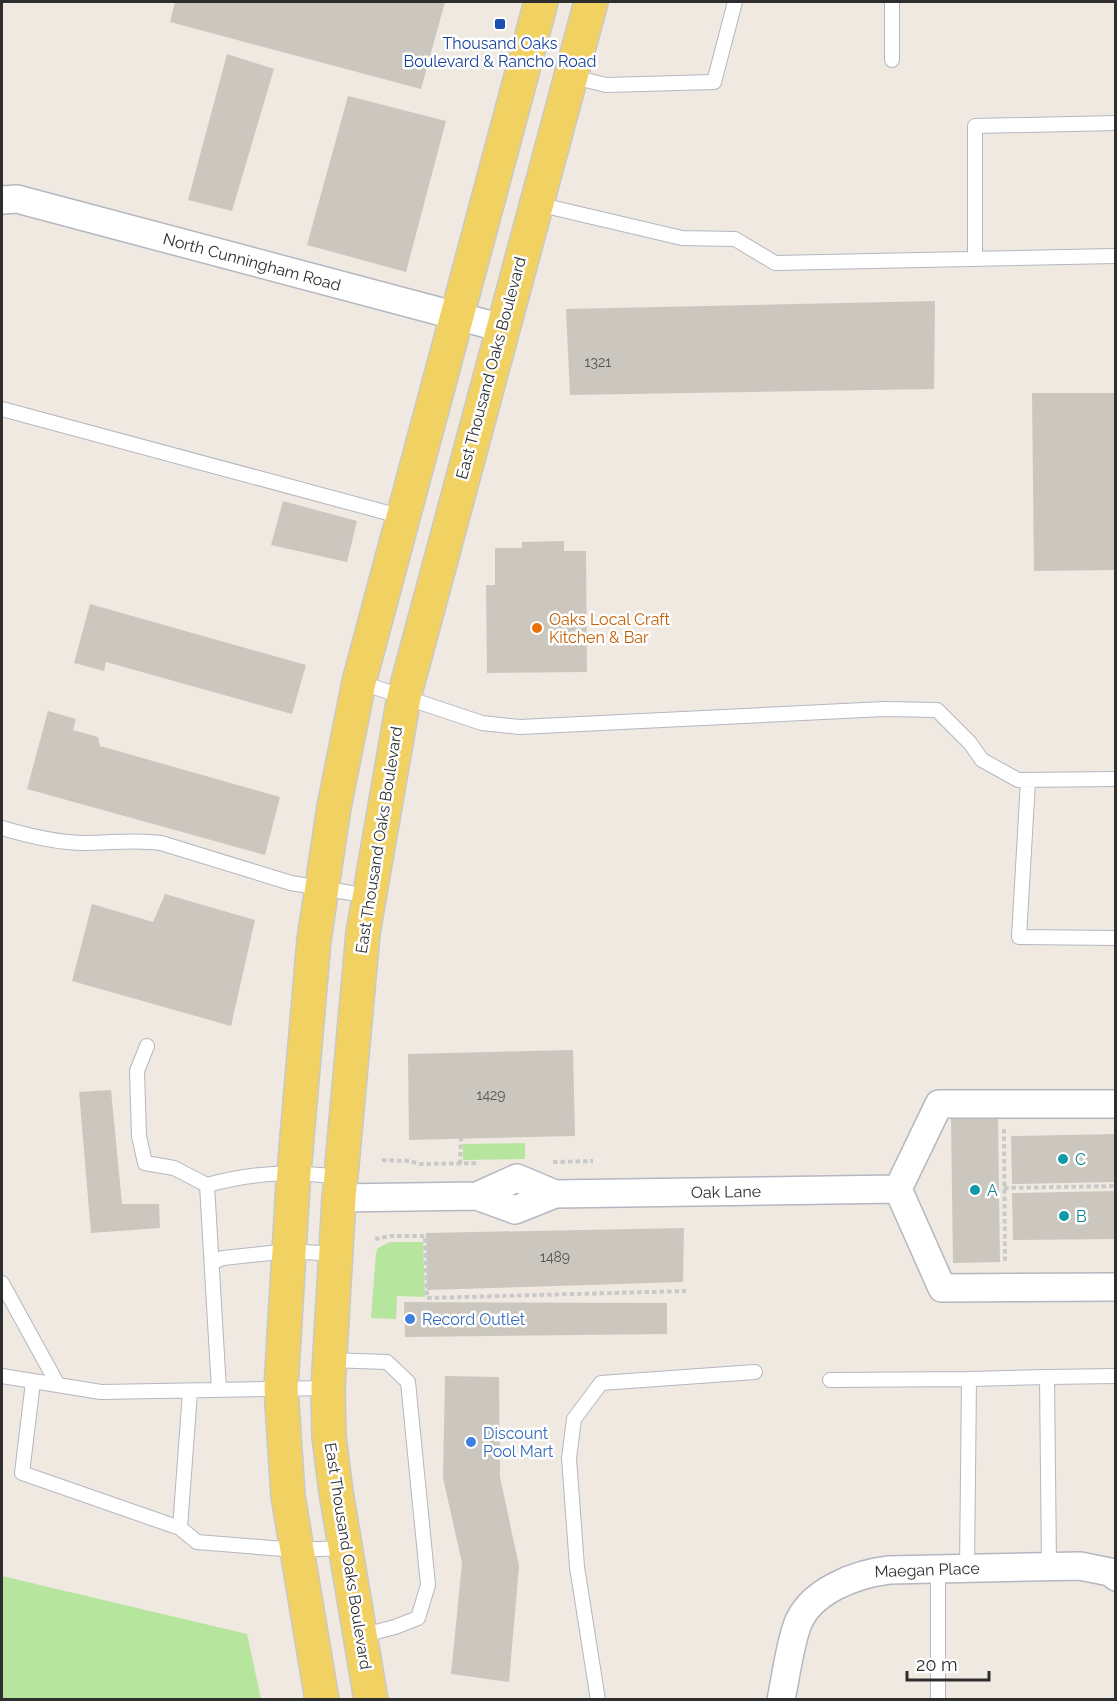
<svg xmlns="http://www.w3.org/2000/svg" width="1117" height="1701" viewBox="0 0 1117 1701" font-family="Raleway,sans-serif">
	<style>
		.green { fill: #b6e59e }
		.building { fill: #cbc7bf }
		.lines { fill: none; stroke-linecap: round; stroke-linejoin: round }
		.lane-casing { stroke: #b4b7c1; stroke-width: 16 }
		.street-casing { stroke: #b4b7c1; stroke-width: 30 }
		.primary-casing { stroke: #c9c9c9; stroke-width: 36 }
		.path { stroke: #c9c9c9; stroke-width: 4; stroke-dasharray: 4.5 3; stroke-linecap: butt }
		.lane { stroke: #fff; stroke-width: 14 }
		.street { stroke: #fff; stroke-width: 27 }
		.primary { stroke: #f2d163; stroke-width: 33 }
		.transit-dot { fill: #1a4fb4; stroke: #fff; stroke-width: 2 }
		.food-dot { fill: #e8710a; stroke: #fff; stroke-width: 2 }
		.culture-dot { fill: #0f9aa8; stroke: #fff; stroke-width: 2 }
		.shop-dot { fill: #3f7fe0; stroke: #fff; stroke-width: 2 }
		.labels { text-anchor: middle; dominant-baseline: central; stroke-width: 5; stroke-linejoin: round; paint-order: stroke }
		.number-label { font-size: 14px; fill: #555452 }
		.transit-label { font-size: 16px; fill: #164399; stroke: #fff }
		.street-label { font-size: 16px; fill: #2e2e2e; stroke: #fff }
		.food-label { font-size: 16px; fill: #c56008; stroke: #fff; text-anchor: start }
		.culture-label { font-size: 16px; fill: #0d838f; stroke: #fff; text-anchor: start }
		.shop-label { font-size: 16px; fill: #366cbe; stroke: #fff; text-anchor: start }
	</style>
	<rect width="100%" height="100%" fill="#efe9e1"/>
	<!-- green -->
	<path class="green" d="M525,1143V1159L463,1160V1144Z
		M390,1242H423L425,1297L397,1296L396,1319L371,1318L376,1254L378,1248Z
		M2,1576L247,1634L261,1699H2Z"/>
	<!-- building -->
	<path class="building" d="M175,2H445L421,89L170,22Z
		M227,54L274,69L232,211L188,200Z
		M348,96L446,121L406,272L307,245Z
		M935,301L934,389L570,395L566,309Z
		M1032,393H1116V570L1034,571Z
		M283,501L357,521L347,562L271,545Z
		M564,541V551H586L587,672L487,673L486,585H495V548H522V542Z
		M90,604L306,665L292,714L106,662L104,671L74,663Z
		M48,711L76,719L73,730L98,737L100,746L280,797L265,855L27,789Z
		M165,894L255,920L231,1026L72,981L92,904L153,922Z
		M573,1050L575,1136L409,1140L408,1054Z
		M111,1090L122,1204H159L160,1228L91,1233L79,1092Z
		M998,1116L1000,1262L953,1263L951,1117Z
		M1116,1134V1182L1012,1184L1011,1136Z
		M1116,1191V1239L1013,1240L1012,1193Z
		M684,1228L683,1282L427,1290L426,1233Z
		M404,1302L667,1303V1334L405,1337Z
		M445,1376L499,1377L500,1477L519,1566L509,1682L451,1674L462,1563L443,1478Z"/>
	<g class="lines">
		<defs>
			<path id="lane" d="M892,60V2
				M570,76L606,85L714,82L735,2
				M537,204L682,238L735,239L775,263L1116,256
				M975,259V126L1116,123
				M2,409L403,517
				M359,682L482,723L520,727L884,709L937,710L970,743L982,760L1018,780L1116,779
				M1028,781L1019,937L1116,938
				M2,828C29,836 57,843 85,843C111,843 135,839 161,843L291,883L369,896
				M147,1046L137,1071L139,1136L145,1163L174,1168L207,1185
				M213,1262L223,1258L289,1251L336,1254
				M2,1283L58,1385
				M329,1360L387,1362L408,1382L428,1585L418,1618L395,1627L360,1636
				M2,1376L101,1392L328,1388
				M1047,1377L1116,1376
				M830,1380L969,1379
				M33,1382L22,1473L180,1528L197,1542L296,1550L344,1548
				M219,1390L207,1185C255,1172 292,1171 340,1177
				M180,1528L190,1392
				M967,1568L969,1379L1047,1377L1049,1566
				M598,1700L577,1567L569,1458L574,1419L601,1383L755,1372
				M938,1700V1569"/>
			<path id="street" d="M2,200L17,199L502,328
				M898,1189L942,1288L1116,1287
				M898,1189L939,1104H1116
				M555,1194L517,1178L477,1196L515,1210L555,1194L898,1189
				M339,1198L477,1196
				M781,1700C786,1676 789,1649 797,1626C809,1591 856,1574 889,1570L1080,1566L1110,1572L1116,1577"/>
			<path id="primary" d="M322,1700L288,1496L281,1388L293,1184L314,940L334,807L359,682L541,2
				M371,1700L336,1492L329,1437L328,1388L339,1198L363,933L404,697L591,2"/>
		</defs>
		<!-- lane casing -->
		<use href="#lane" class="lane-casing"/>
		<!-- street casing -->
		<use href="#street" class="street-casing"/>
		<!-- primary casing -->
		<use href="#primary" class="primary-casing"/>
		<!-- path -->
		<path class="path" d="M1004,1129L1005,1263
			M382,1160L410,1161L420,1164L479,1163
			M553,1162L593,1161
			M460,1164L461,1138
			M1004,1188L1116,1186
			M375,1239L390,1236H425L427,1298L686,1291"/>
		<!-- lane -->
		<use href="#lane" class="lane"/>
		<!-- street -->
		<use href="#street" class="street"/>
		<!-- primary -->
		<use href="#primary" class="primary"/>
	</g>
	<!-- markers -->
	<rect class="transit-dot" x="494" y="18" width="12" height="12" rx="3"/>
	<circle class="food-dot" cx="537" cy="628" r="6"/>
	<g class="culture-dot">
		<circle cx="1063" cy="1159" r="6"/>
		<circle cx="975" cy="1190" r="6"/>
		<circle cx="1064" cy="1216" r="6"/>
	</g>
	<g class="shop-dot">
		<circle cx="410" cy="1319" r="6"/>
		<circle cx="471" cy="1442" r="6"/>
	</g>
	<g class="labels">
		<!-- number labels -->
		<g class="number-label">
			<text x="598" y="362">1321</text>
			<text x="491" y="1095">1429</text>
			<text x="555" y="1257">1489</text>
		</g>
		<!-- transit labels -->
		<g class="transit-label">
			<text x="500" y="43">Thousand Oaks<tspan x="500" dy="18">Boulevard &amp; Rancho Road</tspan></text>
		</g>
		<!-- street labels -->
		<g class="street-label">
			<text transform="translate(252 262) rotate(15)">North Cunningham Road</text>
			<text transform="translate(491 368) rotate(-75)">East Thousand Oaks Boulevard</text>
			<text transform="translate(379 840) rotate(-81)">East Thousand Oaks Boulevard</text>
			<text transform="translate(726 1192) rotate(-1)">Oak Lane</text>
			<text transform="translate(348 1556) rotate(81)">East Thousand Oaks Boulevard</text>
			<text transform="translate(927 1570) rotate(-2)">Maegan Place</text>
		</g>
		<!-- food labels -->
		<g class="food-label">
			<text x="549" y="619">Oaks Local Craft<tspan x="549" dy="18">Kitchen &amp; Bar</tspan></text>
		</g>
		<!-- culture labels -->
		<g class="culture-label">
			<text x="1075" y="1159">C</text>
			<text x="987" y="1190">A</text>
			<text x="1076" y="1216">B</text>
		</g>
		<!-- shop labels -->
		<g class="shop-label">
			<text x="422" y="1319">Record Outlet</text>
			<text x="483" y="1433">Discount<tspan x="483" dy="18">Pool Mart</tspan></text>
		</g>
	</g>
	<!-- border -->
	<rect width="1117" height="1701" fill="none" stroke="#2e2e2e" stroke-width="6"/>
	<!-- scale -->
	<path d="M907 1671v9h82v-9" fill="none" stroke="#2e2e2e" stroke-width="3"/>
	<text x="916" y="1671" font-size="18" fill="#2e2e2e" stroke="#ffffff" stroke-width="4.5" paint-order="stroke">20 m</text>
</svg>
